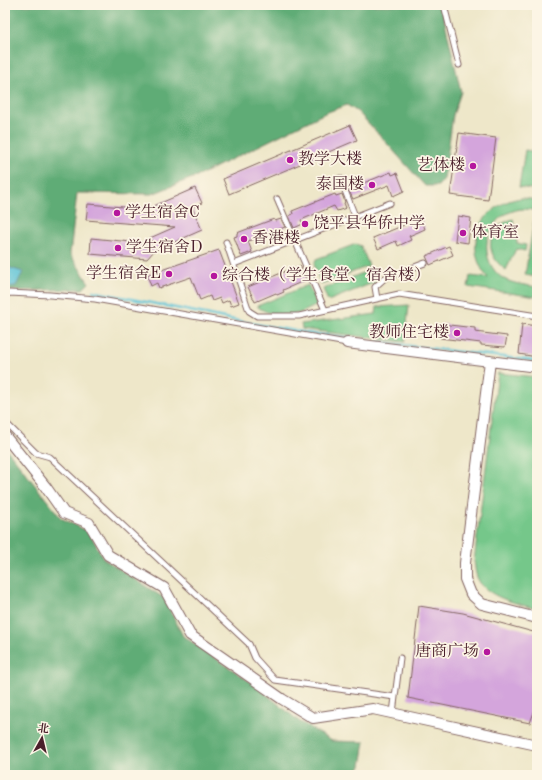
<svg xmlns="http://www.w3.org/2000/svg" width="542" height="780" viewBox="0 0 542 780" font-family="'Old Standard TT','Noto Serif SC',serif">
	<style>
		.green { fill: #74c78a; stroke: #5f735a }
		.forest { fill: #5fac76; stroke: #546650 }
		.water { fill: #5bc3d7; stroke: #527181 }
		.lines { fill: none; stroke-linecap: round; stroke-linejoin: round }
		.stream { stroke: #5bc3d7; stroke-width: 2.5 }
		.building { fill: #d4a5dc }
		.lane-casing { stroke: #836562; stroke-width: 7 }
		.street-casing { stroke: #836562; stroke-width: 12 }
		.lane { stroke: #fff; stroke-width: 5 }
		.street { stroke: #fff; stroke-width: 10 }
		.poi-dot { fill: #b5179e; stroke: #fcf5e5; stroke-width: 1.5 }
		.labels { text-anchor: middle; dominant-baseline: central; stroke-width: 3.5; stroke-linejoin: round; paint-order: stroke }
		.poi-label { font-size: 16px; fill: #4a1f2b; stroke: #fcf5e5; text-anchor: start }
	</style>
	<rect width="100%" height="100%" fill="#fcf5e5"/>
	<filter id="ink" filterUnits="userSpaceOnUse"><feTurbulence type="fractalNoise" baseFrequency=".025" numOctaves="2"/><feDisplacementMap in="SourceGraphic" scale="8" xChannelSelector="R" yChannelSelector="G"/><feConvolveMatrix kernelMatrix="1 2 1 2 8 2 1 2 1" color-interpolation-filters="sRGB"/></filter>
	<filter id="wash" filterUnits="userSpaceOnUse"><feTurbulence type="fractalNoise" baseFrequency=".012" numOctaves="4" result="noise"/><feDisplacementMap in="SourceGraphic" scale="16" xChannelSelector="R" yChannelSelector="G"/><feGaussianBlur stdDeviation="0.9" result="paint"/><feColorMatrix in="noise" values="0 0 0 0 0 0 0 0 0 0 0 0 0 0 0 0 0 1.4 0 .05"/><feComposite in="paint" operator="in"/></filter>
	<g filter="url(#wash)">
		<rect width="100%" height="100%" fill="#eee7c9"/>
		<!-- green -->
		<path class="green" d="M525,150L537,152V190L519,187Z
			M522,198L537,200V211C529,209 521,208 513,211C483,220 477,262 504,279C514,284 526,285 537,287V297L468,287L470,276L488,278C461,246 481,203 522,198Z
			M513,219L517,243L526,245L525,251L516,249L506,270C483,254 486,227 513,219Z
			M534,221L537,222V277L525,275Z
			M356,244L361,246L369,266L321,284L314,265L316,259Z
			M370,270L375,282L328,301L323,289Z
			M308,285L317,305C311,308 305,311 300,313C288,316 265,315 257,306Z
			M409,305L405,342L302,329L301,324L376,314L377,307Z
			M498,373L537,377V609C519,604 484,597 477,577C475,572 475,566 474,561Z"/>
		<!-- forest -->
		<path class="forest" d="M5,5H441L461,92L453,115L444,179L438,186H425L383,139L358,112L347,105L325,113L200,175L152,194L77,193L70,254L89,283L83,289L5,291Z
			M5,447L61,518L89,532L104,559L164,598L183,636L255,685L299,721L332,741L365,742L361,766L356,775H5Z"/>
		<!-- water -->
		<path class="water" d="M5,266L23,272L16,286L5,287Z"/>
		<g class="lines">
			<!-- stream -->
			<path class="stream" d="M93,291L244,322L313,334L350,338
				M377,342L537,361"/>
		</g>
		<g id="blocks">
			<!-- building -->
			<path class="building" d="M350,125L357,140L229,194L223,179Z
				M459,133L496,138L488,200L450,195Z
				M391,172L392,175L397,173L404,191L393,196L389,185L353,199L349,191L357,188L356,186Z
				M195,188L202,203L192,207L202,230L154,251L147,259L90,254L91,238L152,244L150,238L175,227L86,220L88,204L147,209Z
				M335,194L336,196L342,194L345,202L344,203L346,208L337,211L334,206L301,220L303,224L294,228L289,216L293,214L292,211Z
				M458,216L471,218L468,243L455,241Z
				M421,218L425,229L409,236L411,240L398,246L396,241L378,249L373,238Z
				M274,219L275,221L281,219L285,227L248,241L252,252L241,256L234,237L237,236V233Z
				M449,246L453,255L430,265L426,256Z
				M219,250L239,303L231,306L229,300L222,303L220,298L212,301L210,296L200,300L191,277L159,288L157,283L151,286L147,275Z
				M300,265L306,280L283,290L284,292L277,295L276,293L255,302L248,287Z
				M441,324L475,328V332L507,336L505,347L481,345V343L440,338Z
				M522,324L537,326V357L519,354Z
				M419,606L463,613L537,633V704L530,723L408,698Z"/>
		</g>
	</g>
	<g filter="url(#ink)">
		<use href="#blocks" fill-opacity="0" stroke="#836562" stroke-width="1"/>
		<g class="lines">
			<defs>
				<path id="lane" d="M444,5L459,65
					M340,178L355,216
					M277,199L325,310
					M226,242L249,311L257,316H299L399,294L537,316
					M234,264L390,203
					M5,296L9,293L50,295L95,299L347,343
					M377,299L375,287L385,278L425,263
					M5,422L36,453L50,457L249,644L255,658L275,680L395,697L393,713
					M395,697L400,658"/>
				<path id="street" d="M347,343L537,367
					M490,361L465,563V579L471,594L482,604L537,618
					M5,436L45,486L64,513L89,523L108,555L164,588L190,635L282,699L313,718L373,709L537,745"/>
			</defs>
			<!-- lane casing -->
			<use href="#lane" class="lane-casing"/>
			<!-- street casing -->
			<use href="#street" class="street-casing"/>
			<!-- lane -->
			<use href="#lane" class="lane"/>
			<!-- street -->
			<use href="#street" class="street"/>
		</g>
	</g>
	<!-- markers -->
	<g class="poi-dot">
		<circle cx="290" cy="160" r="4"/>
		<circle cx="473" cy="166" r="4"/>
		<circle cx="372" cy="185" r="4"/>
		<circle cx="117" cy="213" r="4"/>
		<circle cx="305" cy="224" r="4"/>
		<circle cx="463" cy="233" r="4"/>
		<circle cx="244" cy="239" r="4"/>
		<circle cx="118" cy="248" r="4"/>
		<circle cx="169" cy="274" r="4"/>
		<circle cx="214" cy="276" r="4"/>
		<circle cx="457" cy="333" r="4"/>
		<circle cx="487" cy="652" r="4"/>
	</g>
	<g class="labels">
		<!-- poi labels -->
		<g class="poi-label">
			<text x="298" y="160">教学大楼</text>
			<text x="465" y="166" text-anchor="end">艺体楼</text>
			<text x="364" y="185" text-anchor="end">泰国楼</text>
			<text x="125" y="213">学生宿舍C</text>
			<text x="313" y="224">饶平县华侨中学</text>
			<text x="471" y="233">体育室</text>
			<text x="252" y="239">香港楼</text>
			<text x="126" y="248">学生宿舍D</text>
			<text x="161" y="274" text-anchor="end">学生宿舍E</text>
			<text x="222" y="276">综合楼（学生食堂、宿舍楼）</text>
			<text x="449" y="333" text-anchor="end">教师住宅楼</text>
			<text x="479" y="652" text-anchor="end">唐商广场</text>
		</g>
	</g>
	<!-- margin -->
	<rect width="542" height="780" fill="none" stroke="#fcf5e5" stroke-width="20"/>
	<!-- north arrow -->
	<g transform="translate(42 738) rotate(8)" stroke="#fcf5e5" stroke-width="3" paint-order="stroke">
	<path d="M0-3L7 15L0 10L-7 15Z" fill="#4a1f2b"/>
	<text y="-6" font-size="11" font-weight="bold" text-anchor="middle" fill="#4a1f2b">北</text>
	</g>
</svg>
